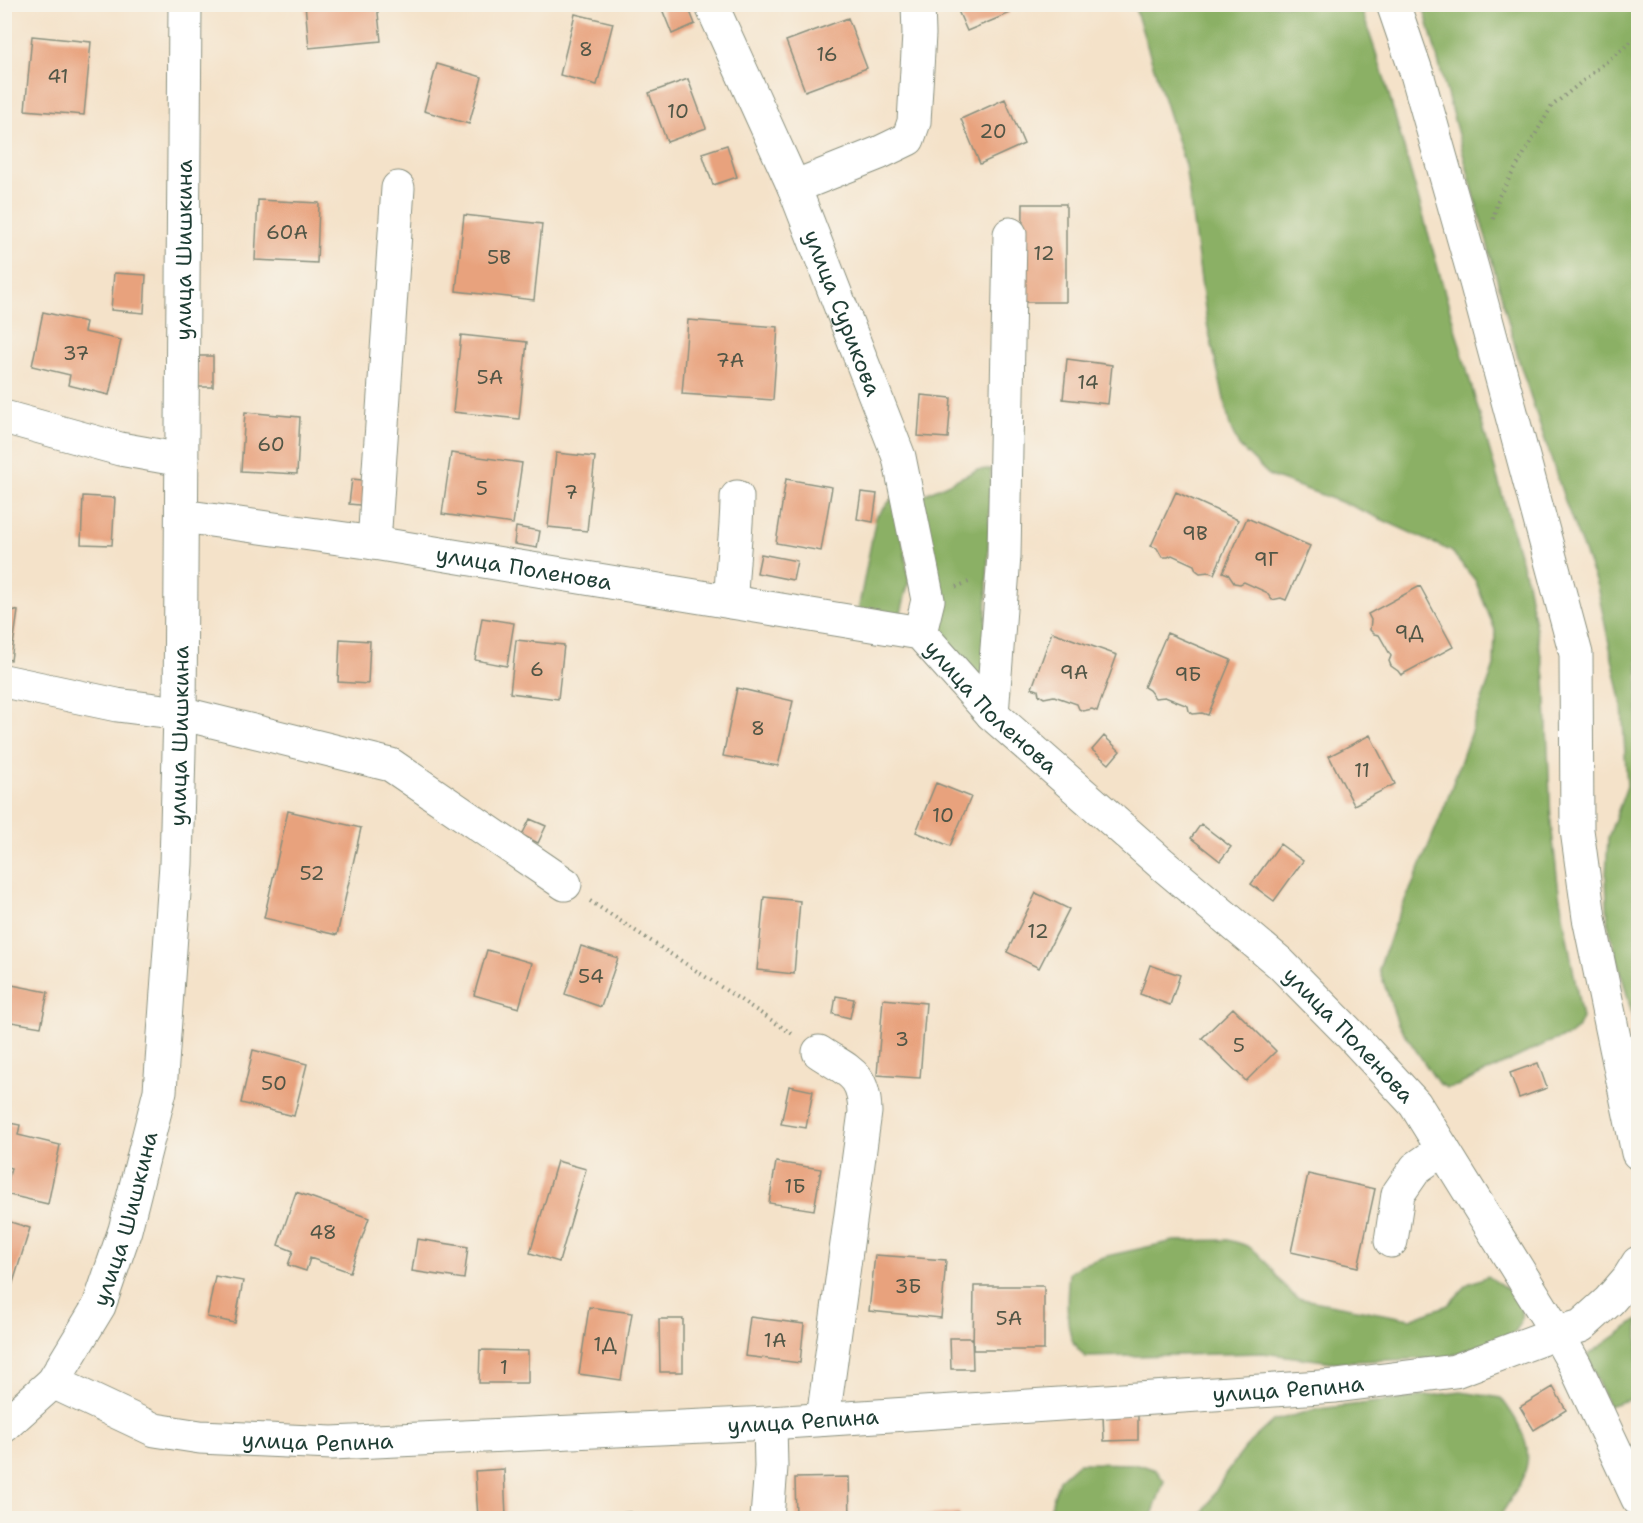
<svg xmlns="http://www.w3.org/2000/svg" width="1643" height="1523" viewBox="0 0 1643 1523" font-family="'Shantell Sans',sans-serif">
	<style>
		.forest { fill: #8bb065; stroke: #55764c; stroke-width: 1.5 }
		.building { fill: #e8a27d }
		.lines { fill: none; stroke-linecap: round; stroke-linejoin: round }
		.minor-casing { stroke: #8a907e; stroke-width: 35 }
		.path { stroke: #8a907e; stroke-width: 4; stroke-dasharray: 1.5 4.5; stroke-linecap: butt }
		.minor { stroke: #fff; stroke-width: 33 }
		.labels { text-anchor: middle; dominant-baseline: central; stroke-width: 4.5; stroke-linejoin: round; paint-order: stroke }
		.number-label { font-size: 20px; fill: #515646 }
		.street-label { font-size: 22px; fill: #1f3d34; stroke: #f7f3e8 }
	</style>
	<rect width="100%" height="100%" fill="#f7f3e8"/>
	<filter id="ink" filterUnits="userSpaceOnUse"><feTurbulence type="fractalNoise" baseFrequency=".0167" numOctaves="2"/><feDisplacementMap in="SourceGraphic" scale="12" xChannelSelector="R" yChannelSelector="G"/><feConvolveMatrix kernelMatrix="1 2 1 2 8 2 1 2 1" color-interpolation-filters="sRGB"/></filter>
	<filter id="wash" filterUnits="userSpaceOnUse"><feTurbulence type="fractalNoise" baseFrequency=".008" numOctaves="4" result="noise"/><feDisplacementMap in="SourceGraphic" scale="24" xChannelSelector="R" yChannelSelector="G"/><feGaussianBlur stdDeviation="1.35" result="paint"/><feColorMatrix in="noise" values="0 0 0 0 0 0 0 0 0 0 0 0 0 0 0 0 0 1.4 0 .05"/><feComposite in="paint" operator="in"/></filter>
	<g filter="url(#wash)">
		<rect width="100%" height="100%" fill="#f4e2c9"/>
		<!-- forest -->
		<path class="forest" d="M1134,5H1360L1383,74L1527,582L1545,677L1551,823L1559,893L1582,1018L1577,1029L1568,1036L1547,1043L1457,1086L1447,1088L1438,1083L1398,1024L1379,969L1394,925L1415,879L1446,803L1494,666L1495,630L1475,580L1451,551L1352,506L1270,476L1239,446L1230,426L1207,323L1185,165Z
			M1423,5H1638V1036L1608,924L1606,876L1608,838L1627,786L1622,705L1597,586L1566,504L1519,361Z
			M991,469L984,680L950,665L935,604L917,498L977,470Z
			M896,494L909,580L901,613L857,616L876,517Z
			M1228,1240C1235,1242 1245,1244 1251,1248C1270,1261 1278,1284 1297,1298L1410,1319L1448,1305L1468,1284L1488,1276C1496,1282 1506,1287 1513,1294C1524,1306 1525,1324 1512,1334L1444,1358L1333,1362L1263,1353L1086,1357C1082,1353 1076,1348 1073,1342C1065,1324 1067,1293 1069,1273L1081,1265L1107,1256L1174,1241Z
			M1638,1320V1397L1608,1406L1587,1356Z
			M1461,1392L1501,1398C1514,1415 1531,1440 1527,1463C1524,1482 1509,1501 1499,1518H1200L1225,1475L1249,1443L1273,1421L1318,1409Z
			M1078,1463L1138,1464L1156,1470L1164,1481L1151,1518H1047L1059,1480Z"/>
		<g id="blocks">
			<!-- building -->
			<path class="building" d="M305,4H377L381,41L309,48Z
				M672,4H687L695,24L672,34L662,9Z
				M955,4H1006L1010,13L967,31Z
				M575,14L613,23L597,85L560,75Z
				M848,18L867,68L805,91L786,41Z
				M32,36L91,42L84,115L25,110Z
				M437,64L482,77L469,124L424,111Z
				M688,79L706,128L667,142L649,93Z
				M1005,99L1024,144L980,164L961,119Z
				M727,145L737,177L713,185L702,153Z
				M258,200L319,203L317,263L255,260Z
				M1023,204H1066V302H1022Z
				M464,215L542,224L534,300L456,291Z
				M114,273L146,275L144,313L111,310Z
				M43,312L86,322L84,332L121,340L109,395L68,385L70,375L32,366Z
				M688,320L778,327L773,400L682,394Z
				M461,335L527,342L519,419L453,412Z
				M198,356H213V387H198Z
				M1067,359L1112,365L1108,404L1063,399Z
				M921,395L951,398L948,438L918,436Z
				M245,412L300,417L297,474L241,471Z
				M451,453L522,463L513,524L442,514Z
				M556,453L595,457L587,531L548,527Z
				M352,479L372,481L370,506L349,504Z
				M786,479L832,487L821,551L776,543Z
				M861,492L877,494L873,522L857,519Z
				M1176,492L1238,520L1214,574L1209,572L1200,573L1196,570L1194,565L1172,555L1168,557H1162L1157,548L1151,546Z
				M83,496L115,498L112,545L81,544Z
				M1247,518L1310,546L1286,600L1281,598L1272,600L1266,592L1244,582L1240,584L1234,583L1228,574L1223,572Z
				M516,527L540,531L537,548L514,544Z
				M761,554L797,561L793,580L757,573Z
				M1420,586L1453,647L1401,675L1398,671L1391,666L1389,661L1391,656L1379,635L1374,634L1370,630L1371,620L1368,614Z
				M4,609L18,611L11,660L4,659Z
				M482,618L514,623L507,666L475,660Z
				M1052,632L1117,655L1097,711L1092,709L1083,711L1079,709L1077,704L1054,696L1044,698L1039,695L1038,690L1032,688Z
				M1167,633L1231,660L1208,715L1202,713L1193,714L1189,711L1188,706L1165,697L1155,698L1149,690L1144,687Z
				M340,639L370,641L368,684L338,682Z
				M516,640L564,645L558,699L510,693Z
				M737,688L793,701L778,766L723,756Z
				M1370,735L1395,784L1354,805L1329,756Z
				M1104,736L1120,751L1109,764L1092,750Z
				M936,783L971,797L950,846L916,832Z
				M288,811L361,828L337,935L264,918Z
				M530,819L546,826L538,843L522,835Z
				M1201,824L1231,847L1220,861L1191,838Z
				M1280,844L1303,861L1274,901L1251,884Z
				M1036,893L1069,909L1039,968L1007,952Z
				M764,897L800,901L794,974L757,970Z
				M581,946L618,958L601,1007L565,994Z
				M487,950L532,963L519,1008L474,995Z
				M1150,965L1180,975L1170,1005L1140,994Z
				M12,985L48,992L41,1027L5,1021Z
				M836,996L854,999L850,1018L833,1014Z
				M883,999L926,1003L920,1078L877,1075Z
				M1233,1008L1276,1051L1246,1081L1202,1038Z
				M253,1050L307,1064L294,1116L241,1103Z
				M1538,1063L1547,1088L1519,1098L1510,1073Z
				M789,1086L813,1091L806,1128L781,1124Z
				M4,1122L20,1125L18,1135L60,1145L48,1204L5,1194L11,1168L4,1166Z
				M557,1161L586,1169L559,1262L530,1253Z
				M776,1162L821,1169L814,1210L769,1203Z
				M1308,1174L1375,1189L1358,1267L1291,1252Z
				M296,1192L369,1218L350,1272L310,1258L306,1271L288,1265L293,1251L278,1245Z
				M4,1220L30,1228L12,1286L4,1283Z
				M417,1239L468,1247L464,1279L412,1271Z
				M875,1255L946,1260L941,1318L869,1311Z
				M215,1276L243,1281L235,1323L207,1317Z
				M974,1286H1044V1350H973Z
				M589,1307L632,1313L621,1380L579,1374Z
				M750,1317L804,1324L800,1363L745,1356Z
				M659,1319H683V1372H660Z
				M950,1338H972L973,1369H951Z
				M480,1350L528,1351V1383H479Z
				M1553,1387L1566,1410L1534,1430L1520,1407Z
				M1138,1414V1440L1104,1441L1103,1415Z
				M504,1469L506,1518H478L475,1471Z
				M849,1477L850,1518H796L795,1478Z
				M630,1512L631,1518H580V1517Z
				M959,1512L960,1518H922V1516Z"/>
		</g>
	</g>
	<g filter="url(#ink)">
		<use href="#blocks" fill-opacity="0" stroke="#8a907e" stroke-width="1.5"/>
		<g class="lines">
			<defs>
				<g id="minor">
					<path id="s1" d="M711,4L794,187L899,457L928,600L920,633"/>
					<path d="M1393,4L1417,74L1476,282L1576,654L1577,830L1589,918L1638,1153"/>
					<path d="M794,187L879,153L908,139L914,122L919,34L918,4"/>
					<path d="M4,417L120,449L182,460"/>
					<path id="s2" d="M182,516L374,543L920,633L992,714L1161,863L1280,963L1351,1035L1415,1104L1557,1333L1575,1365L1638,1499"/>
					<path d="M374,543L398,188"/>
					<path d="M731,602C731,567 737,533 737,497"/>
					<path d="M4,681L117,705L180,713L391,765L565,884"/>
					<path d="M992,714L1004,556L1010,234"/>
					<path d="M819,1052C849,1072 864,1073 865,1112L823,1419"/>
					<path d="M1391,1241L1398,1194L1416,1168L1443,1149"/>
					<path id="s3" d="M53,1382L155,1430L200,1437L332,1443L770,1423L1336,1386L1455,1371L1557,1333L1581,1326L1609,1301L1628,1279L1638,1263"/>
					<path id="s4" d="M4,1426L53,1382L99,1306L125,1230L160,1091L176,864L180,713L185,4"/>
					<path d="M767,1518L771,1467L770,1423"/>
				</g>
			</defs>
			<!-- minor casing -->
			<use href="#minor" class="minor-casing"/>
			<!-- path -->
			<path class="path" d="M1493,219L1499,196L1552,106L1638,36
				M956,587L971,581
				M590,901L794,1035"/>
			<!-- minor -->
			<use href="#minor" class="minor"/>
		</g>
	</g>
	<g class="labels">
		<!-- number labels -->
		<g class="number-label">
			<text x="586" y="49">8</text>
			<text x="827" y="54">16</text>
			<text x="58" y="76">41</text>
			<text x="678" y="111">10</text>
			<text x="993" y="131">20</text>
			<text x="287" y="232">60А</text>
			<text x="1044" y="253">12</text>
			<text x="499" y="257">5В</text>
			<text x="76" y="353">37</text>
			<text x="730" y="360">7А</text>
			<text x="490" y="377">5А</text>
			<text x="1088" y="382">14</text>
			<text x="271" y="444">60</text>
			<text x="482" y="488">5</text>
			<text x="571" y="492">7</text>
			<text x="1195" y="533">9В</text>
			<text x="1266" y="559">9Г</text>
			<text x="1409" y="632">9Д</text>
			<text x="537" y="669">6</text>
			<text x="1074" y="672">9А</text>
			<text x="1188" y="674">9Б</text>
			<text x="758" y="728">8</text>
			<text x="1362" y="770">11</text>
			<text x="943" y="815">10</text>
			<text x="312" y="873">52</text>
			<text x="1038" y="931">12</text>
			<text x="591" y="976">54</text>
			<text x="902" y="1039">3</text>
			<text x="1239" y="1045">5</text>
			<text x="274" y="1083">50</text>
			<text x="795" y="1186">1Б</text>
			<text x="323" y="1232">48</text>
			<text x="908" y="1286">3Б</text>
			<text x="1009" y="1318">5А</text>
			<text x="775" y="1340">1А</text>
			<text x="605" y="1344">1Д</text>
			<text x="504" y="1367">1</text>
		</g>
		<!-- street labels -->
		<g class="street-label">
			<text stroke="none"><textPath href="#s4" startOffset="1220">улица Шишкина</textPath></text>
			<text stroke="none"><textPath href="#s1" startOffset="336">улица Сурикова</textPath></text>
			<text stroke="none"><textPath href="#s2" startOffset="346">улица Поленова</textPath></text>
			<text stroke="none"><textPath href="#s2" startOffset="850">улица Поленова</textPath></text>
			<text stroke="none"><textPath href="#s4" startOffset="734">улица Шишкина</textPath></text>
			<text stroke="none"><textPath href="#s2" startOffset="1336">улица Поленова</textPath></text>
			<text stroke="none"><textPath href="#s4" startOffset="246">улица Шишкина</textPath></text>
			<text stroke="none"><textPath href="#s3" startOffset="1248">улица Репина</textPath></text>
			<text stroke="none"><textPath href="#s3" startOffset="762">улица Репина</textPath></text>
			<text stroke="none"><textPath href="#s3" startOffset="276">улица Репина</textPath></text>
		</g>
	</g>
	<!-- margin -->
	<rect width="1643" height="1523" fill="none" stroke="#f7f3e8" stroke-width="24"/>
</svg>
